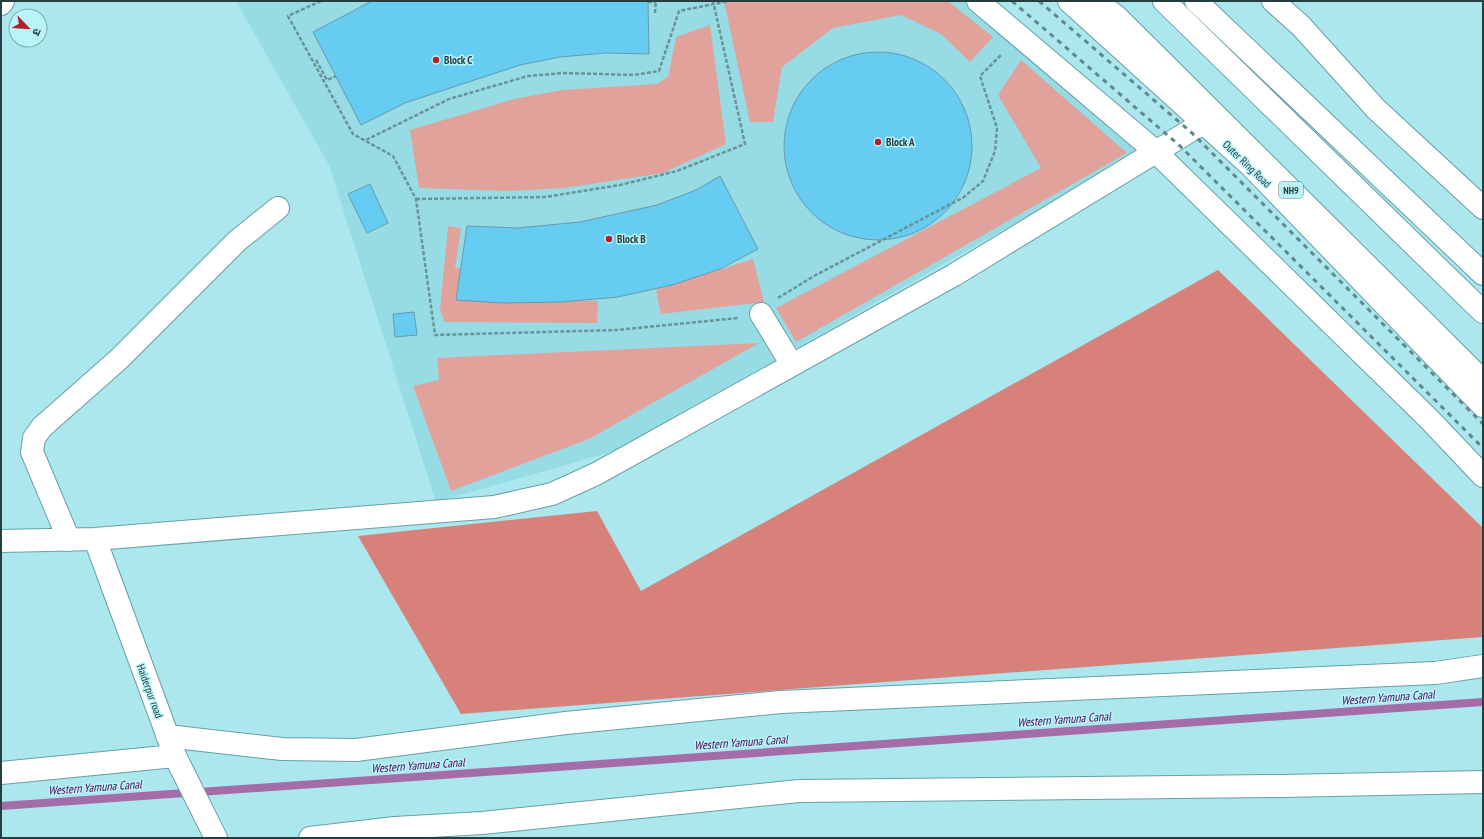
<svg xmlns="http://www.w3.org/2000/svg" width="1484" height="839" viewBox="0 0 1484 839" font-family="'PT Sans Narrow','Noto Sans Devanagari',sans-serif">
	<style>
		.built { fill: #97dce4 }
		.green { fill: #e2a29c }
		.forest { fill: #d8817b }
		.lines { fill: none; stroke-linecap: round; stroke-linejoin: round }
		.stream { stroke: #a46ca8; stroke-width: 8 }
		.building { fill: #66ccf1; stroke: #689aad }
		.minor-casing { stroke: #67a0a6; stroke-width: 24 }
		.major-casing { stroke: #67a0a6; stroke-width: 24 }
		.highway-casing { stroke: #67a0a6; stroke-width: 24 }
		.path { stroke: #699397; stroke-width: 2.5; stroke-dasharray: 4 2; stroke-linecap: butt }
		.minor { stroke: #fff; stroke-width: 22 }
		.major { stroke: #fff; stroke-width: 22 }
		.highway { stroke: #fff; stroke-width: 22 }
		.rail { stroke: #61898d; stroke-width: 3; stroke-dasharray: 5 5; stroke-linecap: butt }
		.poi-dot { fill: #b11f28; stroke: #b8f4fa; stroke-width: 1.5 }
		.labels { text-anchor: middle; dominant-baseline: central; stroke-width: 3; stroke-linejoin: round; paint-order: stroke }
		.shield { fill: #b8f4fa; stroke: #527578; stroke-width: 1 }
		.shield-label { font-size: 10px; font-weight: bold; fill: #263e40 }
		.poi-label { font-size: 11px; font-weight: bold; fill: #263e40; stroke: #b8f4fa; text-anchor: start }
		.street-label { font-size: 11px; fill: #263e40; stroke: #b8f4fa }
		.water-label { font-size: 12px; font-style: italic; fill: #4f0556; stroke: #b8f4fa }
	</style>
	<rect width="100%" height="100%" fill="#abe7ed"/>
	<!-- built -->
	<path class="built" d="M236,1H963L1143,150L618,450L436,502L329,165Z"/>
	<!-- green -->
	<path class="green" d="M724,1H948L993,37L970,62L941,34L901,15L833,28L782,67L773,122H750Z
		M710,25L726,144L663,173L565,188L507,191L419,188L410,130L514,99L562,90L657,84L668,77L676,37Z
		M1021,60L1127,153L796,342L776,308L1041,168L998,95Z
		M448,226L461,228L455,268L468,270L466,300L598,301L597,323L445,322L440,310Z
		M753,259L764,302L661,314L656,290Z
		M759,343L589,439L451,491L413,386L439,380L437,358Z"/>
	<!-- forest -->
	<path class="forest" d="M1218,270L1483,528V637L461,714L358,536L597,511L641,591Z"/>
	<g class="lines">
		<!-- stream -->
		<path class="stream" d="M1,806L1483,702"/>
	</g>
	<!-- building -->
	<path class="building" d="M372,1H648L649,54L606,53L560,57L520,65L405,103L361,125L313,32Z
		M784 146a94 94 0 1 1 188 0a94 94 0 1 1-188 0Z
		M720,176L758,249L720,269L672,285L618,297L562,302L503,303L456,300L467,226L517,228L580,222L657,205L696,190Z
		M370,184L388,223L367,233L348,194Z
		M414,312L417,335L395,337L393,314Z"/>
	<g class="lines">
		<defs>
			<path id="minor" d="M978,1L1155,151L1430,420L1483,476
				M1273,1L1301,26L1376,109L1483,208
				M1,4L3,1
				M761,314L792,365
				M95,539L175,756L216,838
				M69,540L32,452L34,438L42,427L119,359L237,241L278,208
				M1,541L95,539L494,507L552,494L596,474L954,275L1203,123
				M167,736L282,749L356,750L566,723L781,702L1435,673L1483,666
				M1,773L175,756
				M310,838L395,828L482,823L799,791L1282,786L1483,782"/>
			<path id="major" d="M1069,1L1250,165L1483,406
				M1196,1L1483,274"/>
			<path id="highway" d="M1096,1L1117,17L1483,381
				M1164,1L1483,312"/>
		</defs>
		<!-- minor casing -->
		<use href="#minor" class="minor-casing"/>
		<!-- major casing -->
		<use href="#major" class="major-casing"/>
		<!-- highway casing -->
		<use href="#highway" class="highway-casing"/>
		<!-- path -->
		<path class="path" d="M321,1L288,16L353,134L393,156L416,199L435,335L617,330L738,318
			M648,2H656
			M655,13L656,1
			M316,60L327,80L336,76
			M366,140L449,99L528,76L564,73L634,75L659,71L679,11L729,1
			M416,199L545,197L620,185L677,171L745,144L713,1
			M778,298L814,276L964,197L983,181L995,151L997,128L980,76L1002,54"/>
		<!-- minor -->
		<use href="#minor" class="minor"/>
		<!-- major -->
		<use href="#major" class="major"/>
		<!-- highway -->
		<use href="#highway" class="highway"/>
		<!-- rail -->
		<path class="rail" d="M1012,1L1180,146L1483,448
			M1039,1L1192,133L1483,424"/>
	</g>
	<!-- markers -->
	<g class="poi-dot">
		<circle cx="436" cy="60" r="4"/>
		<circle cx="878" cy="142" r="4"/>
		<circle cx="609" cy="239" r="4"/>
	</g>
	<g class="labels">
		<!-- shield labels -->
		<rect class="shield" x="1279" y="182" width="24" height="16" rx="3"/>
		<g class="shield-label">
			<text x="1291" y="190">NH9</text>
		</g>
		<!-- poi labels -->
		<g class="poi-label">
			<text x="444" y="60">Block C</text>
			<text x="886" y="142">Block A</text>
			<text x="617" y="239">Block B</text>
		</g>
		<!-- street labels -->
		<g class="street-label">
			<text transform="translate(1247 164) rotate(44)">Outer Ring Road</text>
			<text transform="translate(150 691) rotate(70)">Haiderpur road</text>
		</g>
		<!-- water labels -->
		<g class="water-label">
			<text transform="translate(1388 697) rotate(-4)">Western Yamuna Canal</text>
			<text transform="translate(1064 719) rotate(-4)">Western Yamuna Canal</text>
			<text transform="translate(741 742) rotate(-4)">Western Yamuna Canal</text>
			<text transform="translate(418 765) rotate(-4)">Western Yamuna Canal</text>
			<text transform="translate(95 787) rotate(-4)">Western Yamuna Canal</text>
		</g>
	</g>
	<!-- border -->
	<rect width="1484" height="839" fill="none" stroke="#263e40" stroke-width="4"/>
	<!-- north arrow -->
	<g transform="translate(28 28) rotate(115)"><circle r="19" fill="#b8f4fa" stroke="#7eabb0"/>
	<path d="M0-3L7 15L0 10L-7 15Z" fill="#b11f28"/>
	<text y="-6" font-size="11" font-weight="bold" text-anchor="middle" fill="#263e40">उ</text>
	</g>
</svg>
